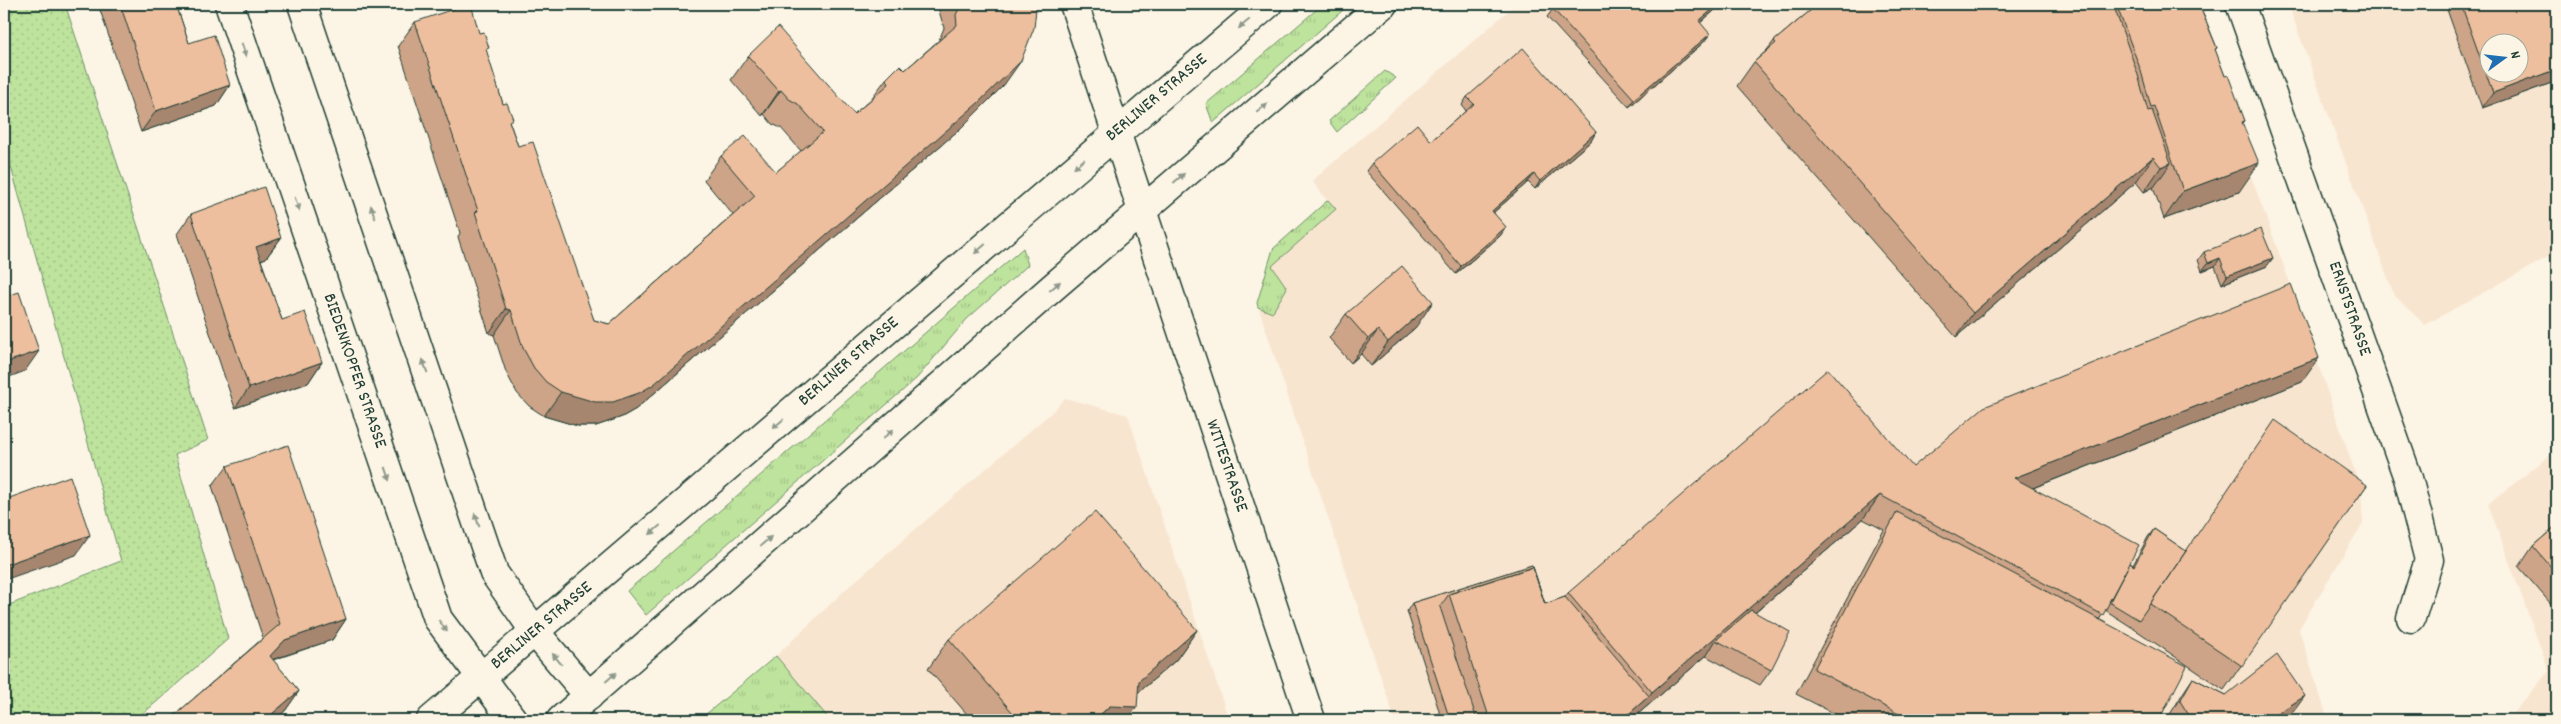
<svg xmlns="http://www.w3.org/2000/svg" width="2561" height="724" viewBox="0 0 2561 724" font-family="Dekko,sans-serif">
	<style>
		.built { fill: #f8e5d0; fill-rule: evenodd }
		.grass { fill: url(#grass-tufts); stroke: #6e9068 }
		.garden { fill: url(#garden-dots); stroke: #6e9068 }
		.lines { fill: none; stroke-linecap: round; stroke-linejoin: round }
		.street-casing { stroke: #1f3d34; stroke-width: 31 }
		.secondary-casing { stroke: #1f3d34; stroke-width: 31 }
		.street { stroke: #fcf5e5; stroke-width: 28 }
		.secondary { stroke: #fcf5e5; stroke-width: 28 }
		.wall { fill: #cda488; stroke: #1f3d34 }
		.shaded-wall { fill: #a7866f; stroke: #1f3d34 }
		.building { fill: #eebf9e; stroke: #1f3d34; fill-rule: evenodd }
		.oneway { fill: #8e998c }
		.labels { text-anchor: middle; dominant-baseline: central; stroke-width: 4; stroke-linejoin: round; paint-order: stroke }
		.street-label { font-size: 18px; fill: #1f3d34; stroke: #fcf5e5 }
	</style>
	<defs>
		<pattern id="grass-tufts" width="24" height="20" patternUnits="userSpaceOnUse" patternTransform="scale(1.25)"><rect width="24" height="20" fill="#bee39d"/><path d="M3 7l-1-3M5 7V3M7 7l1-3M15 17l-1-3M17 17v-4M19 17l1-3" fill="none" stroke="#a3c488"/></pattern>
		<pattern id="garden-dots" width="8" height="8" patternUnits="userSpaceOnUse" patternTransform="scale(1.25)"><rect width="8" height="8" fill="#bee39d"/><path d="M2 2h.1M6 6h.1" fill="none" stroke="#a3c488" stroke-width="1.8" stroke-linecap="round"/></pattern>
	</defs>
	<rect width="100%" height="100%" fill="#fcf5e5"/>
	<filter id="ink" filterUnits="userSpaceOnUse"><feTurbulence type="fractalNoise" baseFrequency=".02" numOctaves="2"/><feDisplacementMap in="SourceGraphic" scale="10" xChannelSelector="R" yChannelSelector="G"/><feConvolveMatrix kernelMatrix="1 2 1 2 8 2 1 2 1" color-interpolation-filters="sRGB"/></filter>
	<g filter="url(#ink)">
		<!-- built -->
		<path class="built" d="M1516,4H2188L2297,302L2361,490L2363,523L2299,629L2328,720H1395L1257,303L1273,249L1327,200L1312,181Z
			M2288,4H2557V252L2425,325L2394,295ZM2488,42H2518V72H2488Z
			M1065,398L1128,415L1229,720H699L776,656L846,589L1052,412Z
			M2557,450V720H2507L2549,671L2488,504Z"/>
		<!-- grass -->
		<path class="grass" d="M1323,4H1350L1213,123L1206,104Z
			M1385,71L1396,78L1337,132L1329,121Z
			M1328,200L1336,209L1272,266L1287,288L1272,313L1258,307L1257,303L1273,249Z
			M1023,248L1028,265L967,319L917,378L646,615L627,591Z
			M776,656L830,720H699Z"/>
		<!-- garden -->
		<path class="garden" d="M4,4H65L208,440L175,455L228,639L136,720H4V607L121,561L4,142Z"/>
		<g class="lines">
			<defs>
				<path id="street" d="M229,4L438,619L513,720
					M302,4L494,573L535,632L589,696
					M1074,4L1116,132
					M2240,4L2408,478L2429,560L2411,618"/>
				<path id="secondary" d="M1116,132L1311,720
					M431,720L1268,4
					M561,720L1052,288L1383,4"/>
			</defs>
			<!-- street casing -->
			<use href="#street" class="street-casing"/>
			<!-- secondary casing -->
			<use href="#secondary" class="secondary-casing"/>
			<!-- street -->
			<use href="#street" class="street"/>
			<!-- secondary -->
			<use href="#secondary" class="secondary"/>
		</g>
		<!-- wall -->
		<path class="wall" d="M98,4H176L189,43L230,85L216,106L141,132Z
			M937,4H1035L1004,85L961,128L636,409L622,417L596,426H578L544,416L529,406L517,393L506,372L494,335L489,333L458,237L460,233L398,46L415,22L479,33L486,51L503,104L518,146L594,320L609,324L733,215L704,180L721,156L776,172L801,151L781,128L772,124L764,114L762,116L731,80L748,56L854,114L871,99L886,79L905,70L939,40L944,28Z
			M1559,4H1722L1700,23L1704,42L1629,107L1547,17L1553,9Z
			M1818,4H2200L2202,6L2201,8L2217,48L2215,50L2225,76L2245,121L2243,123L2239,192L2164,219L2153,187L2144,192L2136,182L1956,337L1737,86L1754,62L1767,50L1774,41Z
			M2445,4H2557V81L2482,108Z
			M1467,97L1596,132L1591,141L1535,189L1528,182L1494,212L1501,235L1456,274L1366,171L1372,163L1431,141L1466,111L1462,105Z
			M191,214L281,238L266,258L261,260L282,320L322,362L308,383L235,408L177,234Z
			M2204,252L2267,266L2222,284L2215,266L2202,271L2198,260Z
			M1346,314L1416,327L1371,366L1361,354L1351,363L1329,338Z
			M2302,382L2033,488L2133,565L2148,537L2154,529L2186,551L2367,485L2224,690L2133,628L2105,610L2099,620L2159,720H1847L1796,694L1880,537L1884,530L1863,519L1755,613L1771,670L1760,685L1706,656L1707,655L1631,720H1442L1407,611L1412,603L1532,565L1545,604L1565,597L1568,593L1913,467Z
			M227,466L346,619L332,640L273,660L299,691L285,711L274,720H169L263,638L212,486Z
			M2557,525V611L2519,567L2533,546Z
			M1197,630L1176,660L1138,693L1127,720H972L928,669L949,639Z
			M2193,678L2226,695L2294,711L2280,720H2172L2169,716L2183,693Z"/>
		<!-- shaded-wall -->
		<path class="shaded-wall" d="M1719,4H1722L1693,29L1699,21Z
			M1710,34L1704,42L1629,107L1634,99Z
			M1021,61L1004,85L961,128L636,409L622,417L596,426H578L544,416L561,392Z
			M2557,69V81L2482,108L2493,93Z
			M230,85L216,106L141,132L156,111Z
			M781,90L764,114L762,116L779,91Z
			M1596,132L1591,141L1535,189L1540,181Z
			M2153,157L2136,182L1956,337L1973,313Z
			M2171,163L2154,187L2144,192L2161,167Z
			M2259,163L2239,192L2164,219L2183,191Z
			M1534,174L1528,182L1486,219L1492,211Z
			M1506,227L1501,235L1456,274L1461,266Z
			M281,238L266,258L242,267L256,247Z
			M2220,258L2215,266L2202,271L2208,263Z
			M2273,258L2267,266L2222,284L2227,276Z
			M1433,302L1416,327L1371,366L1388,342Z
			M506,309L511,310L494,335L489,333Z
			M1378,330L1361,354L1351,363L1368,339Z
			M39,351L25,371L4,379V363Z
			M2319,358L2302,382L1997,502L2014,478Z
			M322,362L308,383L235,408L249,388Z
			M1880,495L1863,519L1720,643L1716,640L1707,655L1631,720H1622L1649,696L1652,692Z
			M90,535L76,555L4,580V565Z
			M346,619L332,640L271,660L270,656L285,640Z
			M1197,630L1176,660L1123,706L1137,707L1127,720H1094Z
			M299,691L285,711L274,720H265Z
			M2305,696L2294,711L2280,720H2267Z"/>
		<!-- building -->
		<path class="building" d="M120,4H176L189,43L214,35L230,85L156,111Z
			M468,4H471L479,33L484,32L489,48L486,49L503,104L507,103L513,119L509,121L518,146L533,142L594,320L609,324L755,196L721,156L745,136L776,172L823,132L798,104L789,99L781,90L779,91L748,56L778,27L854,114L889,84L886,79L900,65L905,70L957,25L956,15L961,4H1035L1036,9L1034,28L1021,61L978,103L653,385L639,393L613,402H595L561,392L546,382L534,368L523,348L511,310L506,309L475,212L478,211L415,22Z
			M1559,4H1719L1699,21L1710,34L1634,99L1553,9Z
			M1818,4H2113L2138,75L2148,111L2152,110L2171,163L2161,167L2153,157L1973,313L1754,62L1776,43L1774,41Z
			M2116,4H2200L2202,6L2200,7L2217,48L2215,49L2225,76L2228,75L2245,121L2242,122L2259,163L2183,191L2154,106L2151,107L2141,71Z
			M2461,4H2557V69L2493,93ZM2488,42H2518V72H2488Z
			M1523,48L1596,132L1540,181L1534,174L1492,211L1506,227L1461,266L1372,163L1417,124L1431,141L1474,104L1467,97Z
			M264,187L281,238L256,247L282,320L305,312L322,362L249,388L191,214Z
			M2261,229L2273,258L2227,276L2220,258L2208,263L2204,252Z
			M1402,266L1433,302L1388,342L1378,330L1368,339L1346,314Z
			M2291,284L2319,358L2014,478L2139,545L2103,615L1880,495L1652,692L1568,593L1828,369L1913,467L1984,407Z
			M19,292L39,351L4,363V297Z
			M2275,420L2367,485L2242,666L2150,604Z
			M288,445L346,619L285,640L270,656L299,691L265,720H169L280,624L227,466Z
			M70,476L90,535L4,565V500Z
			M1095,512L1197,630L1139,681L1137,707L1110,706L1094,720H1019L949,639Z
			M1897,512L2187,666L2159,720H1910L1814,669Z
			M2557,525V574L2533,546Z
			M2154,529L2186,551L2139,620L2109,602L2130,563L2134,566Z
			M1532,565L1545,604L1533,567L1449,594L1440,607L1477,720H1450L1412,603Z
			M1533,567L1545,604L1565,597L1649,696L1622,720H1490L1449,594Z
			M1751,610L1790,632L1771,670L1716,640Z
			M2277,655L2305,696L2267,720H2192L2180,701L2193,678L2226,695Z"/>
		<!-- one-way arrows -->
		<defs><path id="oneway-solid" d="M-6-.8H1V-3.2L6.5 0L1 3.2V.8H-6Z" transform="scale(1.25)"/></defs>
		<g class="oneway">
			<use href="#oneway-solid" transform="translate(1244 24) rotate(140)"/>
			<use href="#oneway-solid" transform="translate(244 50) rotate(71)"/>
			<use href="#oneway-solid" transform="translate(1262 108) rotate(-40)"/>
			<use href="#oneway-solid" transform="translate(1079 164) rotate(139)"/>
			<use href="#oneway-solid" transform="translate(1179 178) rotate(-41)"/>
			<use href="#oneway-solid" transform="translate(297 204) rotate(71)"/>
			<use href="#oneway-solid" transform="translate(373 212) rotate(-109)"/>
			<use href="#oneway-solid" transform="translate(980 249) rotate(139)"/>
			<use href="#oneway-solid" transform="translate(1055 286) rotate(-41)"/>
			<use href="#oneway-solid" transform="translate(425 366) rotate(-109)"/>
			<use href="#oneway-solid" transform="translate(778 424) rotate(139)"/>
			<use href="#oneway-solid" transform="translate(888 434) rotate(-41)"/>
			<use href="#oneway-solid" transform="translate(388 474) rotate(71)"/>
			<use href="#oneway-solid" transform="translate(477 520) rotate(-109)"/>
			<use href="#oneway-solid" transform="translate(655 530) rotate(139)"/>
			<use href="#oneway-solid" transform="translate(766 541) rotate(-41)"/>
			<use href="#oneway-solid" transform="translate(443 626) rotate(53)"/>
			<use href="#oneway-solid" transform="translate(557 659) rotate(-130)"/>
			<use href="#oneway-solid" transform="translate(611 677) rotate(-41)"/>
		</g>
	</g>
	<g class="labels">
		<!-- street labels -->
		<g class="street-label">
			<text transform="translate(1157 98) rotate(-40)">BERLINER STRASSE</text>
			<text transform="translate(2349 309) rotate(71)">ERNSTSTRASSE</text>
			<text transform="translate(849 362) rotate(-41)">BERLINER STRASSE</text>
			<text transform="translate(354 371) rotate(71)">BIEDENKOPFER STRASSE</text>
			<text transform="translate(1226 466) rotate(71)">WITTESTRASSE</text>
			<text transform="translate(542 626) rotate(-40)">BERLINER STRASSE</text>
		</g>
	</g>
	<!-- margin -->
	<rect width="2561" height="724" fill="none" stroke="#fcf5e5" stroke-width="20"/>
	<rect x="10" y="10" width="2541" height="704" fill="none" stroke="#1f3d34" stroke-width="2" filter="url(#ink)"/>
	<!-- north arrow -->
	<g transform="translate(2504 58) rotate(75)"><circle r="24" fill="#fcf5e5" stroke="#a4ab9e"/>
	<path d="M0-4L9 19L0 12L-9 19Z" fill="#1f6fb2"/>
	<text y="-8" font-size="14" font-weight="bold" text-anchor="middle" fill="#1f3d34">N</text>
	</g>
</svg>
